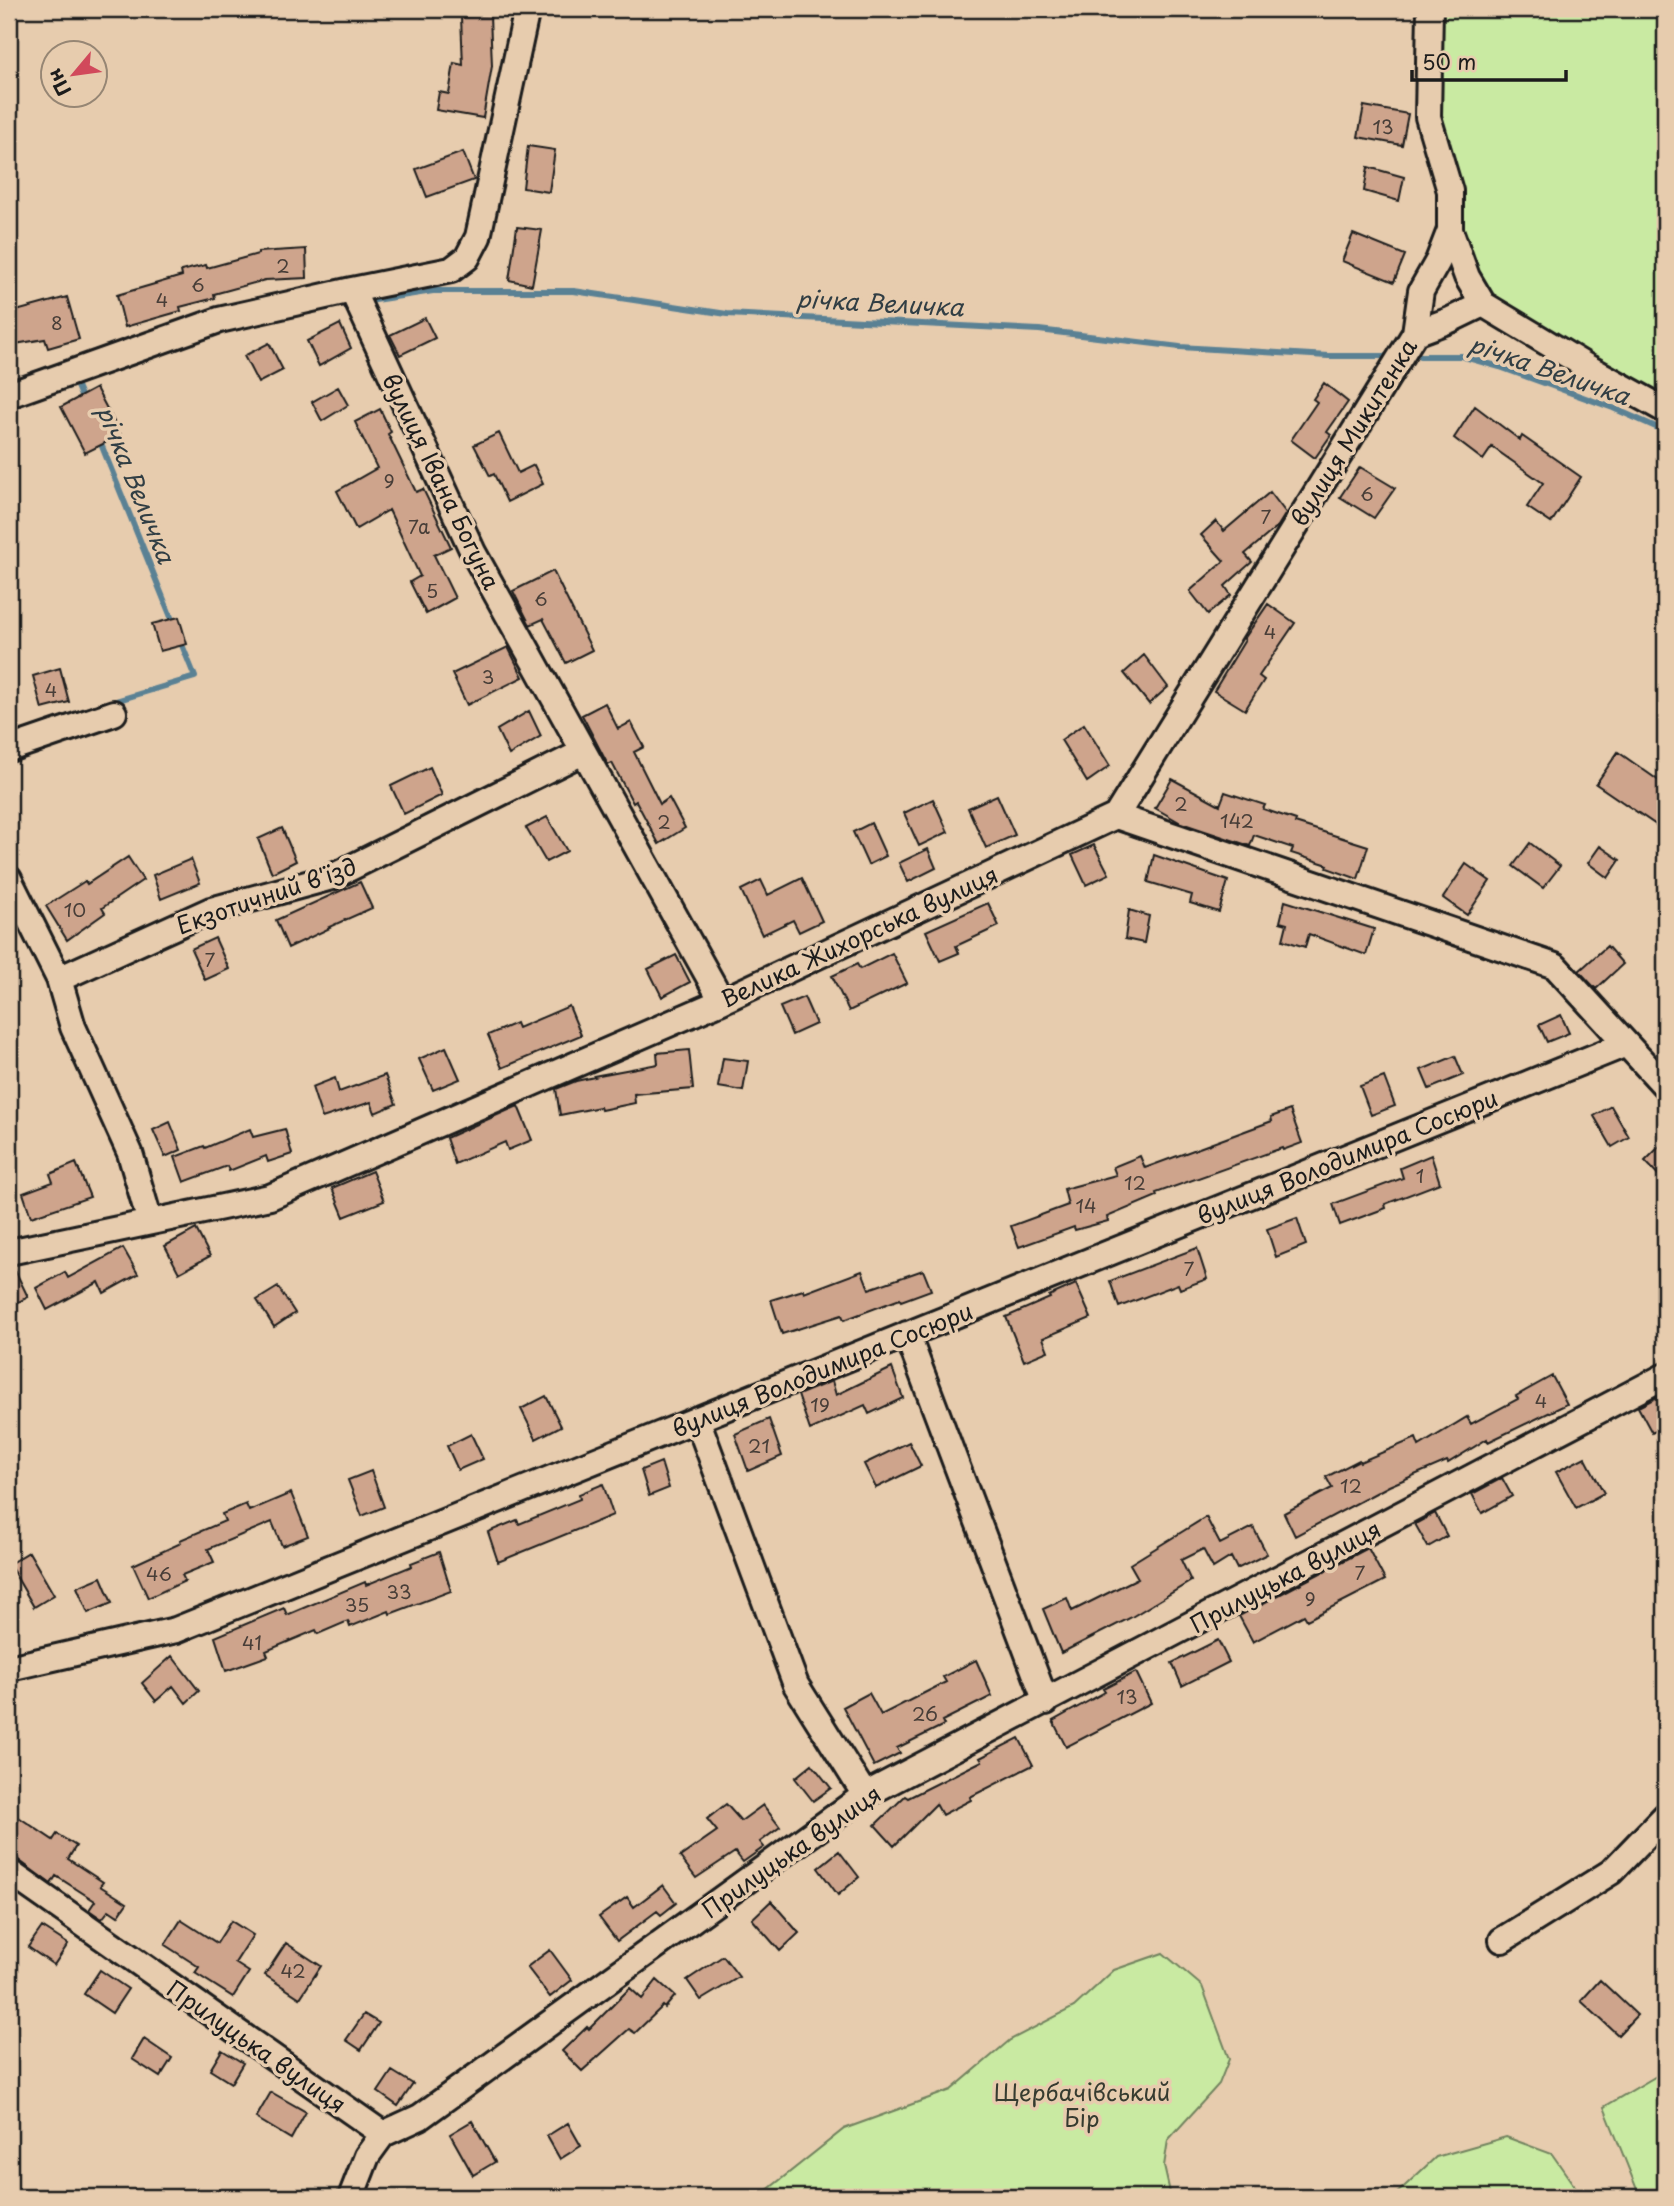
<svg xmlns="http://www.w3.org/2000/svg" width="1674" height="2206" viewBox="0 0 1674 2206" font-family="'Playpen Sans',sans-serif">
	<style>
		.green { fill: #c9eaa2; stroke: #72835f; stroke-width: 2 }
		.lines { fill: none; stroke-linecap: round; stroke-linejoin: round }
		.stream { stroke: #5a8194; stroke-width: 6 }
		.building { fill: #cea48c; stroke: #1c1c1c; stroke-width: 2 }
		.minor-casing { stroke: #1c1c1c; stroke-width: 30 }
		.minor { stroke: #e7ccae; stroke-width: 24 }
		.labels { text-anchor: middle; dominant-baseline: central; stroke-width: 7; stroke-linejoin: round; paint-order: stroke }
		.number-label { font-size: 19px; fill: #483e38 }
		.street-label { font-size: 23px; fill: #1c1c1c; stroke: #e7ccae }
		.park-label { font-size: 23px; fill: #363b30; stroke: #e7ccae }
		.water-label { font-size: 24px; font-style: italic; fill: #313e44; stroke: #e7ccae }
	</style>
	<rect width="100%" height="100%" fill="#e7ccae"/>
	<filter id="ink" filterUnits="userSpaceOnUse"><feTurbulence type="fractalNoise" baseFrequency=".0143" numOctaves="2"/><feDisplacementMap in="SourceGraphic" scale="14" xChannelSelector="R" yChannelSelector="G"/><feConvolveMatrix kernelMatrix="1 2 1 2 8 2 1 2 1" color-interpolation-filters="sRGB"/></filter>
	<g filter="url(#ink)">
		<!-- green -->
		<path class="green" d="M1438,9H1665V409L1494,310L1450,230L1440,156Z
			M1163,1953L1202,1986L1229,2059L1219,2084L1168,2140L1164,2166L1171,2197H744L766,2191L844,2129L951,2090L1010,2040L1074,2007L1114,1970Z
			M1665,2071V2197H1640L1604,2107Z
			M1506,2137L1552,2154L1582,2197H1393L1436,2157Z"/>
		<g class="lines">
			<!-- stream -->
			<path class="stream" d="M375,300L433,291H574L727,314L1039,330L1180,347L1328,356H1384
				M1420,356H1461L1500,367L1613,408L1665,431
				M76,379H74L84,403
				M99,439L175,627
				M109,703L195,677L180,640"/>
		</g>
		<!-- building -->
		<path class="building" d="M490,15L492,66L483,118L436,110L439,92L449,94L454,63L463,65L461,17Z
			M1364,106L1408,114L1402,145L1358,137Z
			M528,146L555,150L549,192L523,188Z
			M463,152L474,180L427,197L416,169Z
			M1368,167L1404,177L1399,201L1364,191Z
			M517,227L542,230L532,285L509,280Z
			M1353,234L1405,255L1394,282L1342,261Z
			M306,249L307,278L265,280L214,294L215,298L180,307L181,311L125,327L117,295L182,276L181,271L206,265L207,268L258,254V252Z
			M67,297L79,339L48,348L45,339L9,345V313Z
			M425,318L435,338L400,355L390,335Z
			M340,324L351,348L319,366L307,341Z
			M269,343L283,370L258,383L244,356Z
			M1324,383L1348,402L1327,432L1331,435L1315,458L1291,440L1317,402L1313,399Z
			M338,387L348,405L322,421L312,402Z
			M96,388L121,435L85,453L61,407Z
			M1475,406L1520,440L1522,436L1581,477L1551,523L1527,507L1543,483L1492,447L1483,460L1454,438Z
			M380,409L391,432L388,434L416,492L423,489L451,547L434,555L455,598L426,614L410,582L420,576L389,510L356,529L337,491L377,468L355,422Z
			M499,433L518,473L534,465L543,484L507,502L494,474L490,476L474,445Z
			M1360,467L1395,488L1374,518L1340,497Z
			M1270,492L1286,513L1278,526L1245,554L1252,562L1225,586L1231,595L1208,614L1190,591L1224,561L1201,535L1216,521L1224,531Z
			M553,571L592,650L566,663L543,619L530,625L513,591Z
			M1268,604L1295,623L1259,676L1264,680L1245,710L1214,691L1245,640L1244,639Z
			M179,617L187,644L160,651L152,624Z
			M508,647L523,677L467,705L452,674Z
			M1144,655L1168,687L1149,704L1124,673Z
			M60,668L69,702L42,709L33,676Z
			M605,703L618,729L631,722L644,747L634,752L660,804L669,798L685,828L659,844L636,801L633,803L612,763L608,765L582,715Z
			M529,711L541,736L509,755L497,730Z
			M1084,724L1110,766L1087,782L1061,740Z
			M1618,752L1665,785V831L1596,784Z
			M430,767L442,795L404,814L391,786Z
			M1172,779L1220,805L1225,792L1265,805L1263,809L1296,820L1295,823L1368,846L1358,879L1327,868L1328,865L1291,853L1293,848L1254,835L1250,846L1181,823L1155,808Z
			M997,795L1015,835L986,848L968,808Z
			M933,799L948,832L919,846L904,813Z
			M547,817L567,851L546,862L526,828Z
			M871,823L886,856L868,865L853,832Z
			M282,828L296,861L272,873L258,839Z
			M1530,843L1560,866L1543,888L1513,866Z
			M1094,845L1109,874L1086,885L1072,855Z
			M1600,846L1620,860L1608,878L1588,863Z
			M928,849L936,868L908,882L899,863Z
			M1154,855L1228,881L1219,912L1190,903L1192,895L1148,882Z
			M128,857L143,880L102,908L105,913L67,940L46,906L85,881L87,884Z
			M191,859L200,883L161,899L153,875Z
			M1466,864L1490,881L1467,915L1443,898Z
			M802,878L822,921L799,932L793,920L762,935L741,890L761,880L768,895Z
			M360,882L372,908L329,927L330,928L288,948L276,920Z
			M1285,901L1374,929L1366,955L1309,934L1305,947L1283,940L1287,924L1280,922Z
			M988,903L999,926L956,946L959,953L940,961L926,931Z
			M1129,910L1149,916L1144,943L1125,939Z
			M215,938L229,969L205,980L191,949Z
			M1607,946L1623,964L1596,989L1579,971Z
			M892,953L907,983L849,1011L832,976L857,964L860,969Z
			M676,955L690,982L662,997L648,969Z
			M804,997L816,1024L792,1035L780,1007Z
			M569,1006L581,1035L502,1068L488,1035L516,1023L518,1028Z
			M1561,1015L1569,1033L1547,1042L1539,1025Z
			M446,1047L460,1079L433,1090L419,1059Z
			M689,1050L693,1089L634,1094L635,1103L601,1110L600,1107L560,1115L556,1089L576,1081L595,1077L594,1076L658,1064L657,1053Z
			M1455,1056L1463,1075L1429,1089L1421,1070Z
			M723,1058L748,1061L743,1091L718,1087Z
			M385,1075L396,1104L375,1113L371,1102L322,1118L312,1087L335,1078L339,1092Z
			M1384,1077L1395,1106L1371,1115L1360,1086Z
			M518,1106L532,1140L508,1150L505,1142L455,1164L446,1138Z
			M1611,1106L1629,1137L1612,1147L1594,1116Z
			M1290,1110L1302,1143L1283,1150L1282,1148L1156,1193L1157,1196L1107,1217L1108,1221L1075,1230L1074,1227L1019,1247L1011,1226L1068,1205L1064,1189L1116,1175L1113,1167L1140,1156L1145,1168L1272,1121L1271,1117Z
			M170,1122L181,1150L165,1157L153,1130Z
			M250,1129L253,1137L285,1129L292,1154L268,1162L266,1156L229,1171L227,1166L184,1182L175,1157L204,1146L205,1148Z
			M1665,1141V1182L1645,1161Z
			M1431,1155L1440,1183L1385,1204L1386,1208L1340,1225L1333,1204L1403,1178L1400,1168Z
			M76,1163L90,1197L31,1217L23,1193L53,1182L50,1174Z
			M372,1171L384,1201L344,1217L332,1188Z
			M1297,1218L1306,1245L1276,1257L1267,1229Z
			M196,1229L210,1256L179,1273L165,1246Z
			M123,1248L138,1274L104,1293L99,1282L47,1310L36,1288L65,1272L68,1278Z
			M1197,1248L1207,1279L1180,1289L1178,1284L1119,1307L1110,1281Z
			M9,1266H13L28,1297L9,1307Z
			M923,1270L931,1290L901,1301L900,1299L844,1320L842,1315L782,1334L771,1300L803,1290L804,1293L862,1271L869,1289Z
			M1076,1284L1091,1318L1043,1338L1048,1351L1024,1361L1006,1317L1050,1298L1049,1296Z
			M278,1287L295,1313L274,1327L257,1300Z
			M892,1368L903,1398L869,1414L865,1405L810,1430L798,1395L832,1381L836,1395Z
			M1552,1376L1567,1404L1488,1442L1487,1439L1448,1463L1447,1461L1389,1486L1295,1536L1284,1513L1332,1488L1326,1477L1359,1460L1360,1462L1416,1438L1419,1446L1467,1417L1471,1424L1518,1399L1516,1396Z
			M1665,1393V1426L1652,1433L1638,1407Z
			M546,1396L561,1426L536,1439L521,1409Z
			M769,1419L782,1456L748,1471L735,1434Z
			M471,1434L483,1459L458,1470L447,1446Z
			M909,1442L921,1466L876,1488L864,1464Z
			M1585,1457L1604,1493L1576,1508L1556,1472Z
			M661,1462L669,1488L649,1496L641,1470Z
			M371,1471L384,1507L362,1516L348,1480Z
			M1502,1478L1512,1496L1482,1513L1472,1494Z
			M603,1484L613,1515L498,1562L488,1532L517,1520L519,1524L580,1499L579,1494Z
			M291,1493L308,1536L282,1546L272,1522L208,1549L214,1562L182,1575L185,1581L148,1598L133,1565L181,1543L180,1540L225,1521L222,1514L246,1504L249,1511Z
			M1435,1513L1447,1536L1428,1547L1415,1524Z
			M1206,1517L1220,1544L1253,1527L1267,1554L1237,1569L1231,1557L1213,1568L1203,1549L1181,1560L1191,1581L1130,1618L1061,1653L1043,1609L1067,1598L1072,1611L1138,1578L1130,1564Z
			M1368,1548L1385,1580L1307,1620L1304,1615L1253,1642L1239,1616Z
			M29,1552L54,1595L34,1607L9,1564Z
			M439,1552L451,1591L390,1614L389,1611L350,1627L348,1621L318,1634L316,1630L266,1651L268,1656L226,1671L215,1637L284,1608L287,1615L365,1582L366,1585L412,1566L411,1563Z
			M101,1577L112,1603L88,1613L77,1587Z
			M1218,1640L1229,1662L1182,1686L1172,1663Z
			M172,1656L199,1691L186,1703L173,1686L156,1701L142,1683Z
			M976,1660L992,1696L942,1721L944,1725L897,1748L900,1753L874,1766L843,1707L869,1693L881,1715L946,1682L943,1677Z
			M1136,1672L1151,1703L1066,1747L1053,1721L1105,1692L1103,1689Z
			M1019,1738L1033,1765L970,1797L971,1800L942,1815L936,1804L894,1846L875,1825L905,1796L908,1798L982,1761L980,1758Z
			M812,1764L831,1788L813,1801L795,1778Z
			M726,1804L741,1821L763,1805L780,1827L760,1842L764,1847L743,1862L735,1852L696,1878L680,1857L717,1831L707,1819Z
			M20,1818L53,1840L57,1834L76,1846L68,1859L103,1882L100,1886L127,1903L118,1916L109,1910L102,1919L89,1910L95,1901L56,1876L51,1884L9,1853V1835Z
			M839,1851L859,1877L838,1895L818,1868Z
			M663,1885L676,1903L661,1915L657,1911L617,1941L599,1917L627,1897L634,1907Z
			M771,1901L799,1933L780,1951L752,1919Z
			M181,1920L217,1943L231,1921L253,1935L235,1963L249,1972L233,1997L195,1973L199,1967L165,1945Z
			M42,1927L68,1944L54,1965L28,1947Z
			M286,1943L321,1966L300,1998L265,1975Z
			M550,1950L572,1980L550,1997L527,1967Z
			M723,1956L739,1977L701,2000L687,1980Z
			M100,1970L128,1989L112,2013L84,1994Z
			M657,1980L675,1996L665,2008L663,2006L635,2033L629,2029L582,2071L562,2051L587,2027L589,2029L630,1988L642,1999Z
			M1600,1980L1637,2015L1618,2035L1581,2001Z
			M364,2014L379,2023L361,2050L346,2040Z
			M144,2039L172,2058L160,2077L132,2059Z
			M222,2050L243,2063L231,2083L210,2070Z
			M392,2071L413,2084L398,2106L378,2092Z
			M271,2092L306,2112L291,2139L256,2118Z
			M472,2121L495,2162L473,2175L450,2134Z
			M568,2123L581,2146L560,2159L547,2136Z"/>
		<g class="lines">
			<defs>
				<path id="minor" d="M1450,230L1467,277L1483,304
					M352,290L473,552L722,1001
					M1415,333L1450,320L1483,304L1589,368L1665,410
					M9,395L219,320L352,290L451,270L467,258L478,237L527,9
					M9,749L114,713
					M1116,816L1415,333L1421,291L1438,261L1450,230V191L1428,117L1430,9
					M9,879L59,979L73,1027L130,1153L150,1222
					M59,979L211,910L332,877L583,752
					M9,1252L270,1197L722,1001L1116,816L1555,966L1665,1086
					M907,1334L1046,1702
					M697,1419L796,1685L865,1795
					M9,1668L176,1630L1626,1044
					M9,1872L383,2134L420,2117L865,1795L1665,1376
					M1502,1940L1611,1872L1665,1816
					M351,2197L367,2156L383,2134"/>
			</defs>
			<!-- minor casing -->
			<use href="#minor" class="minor-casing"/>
			<!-- minor -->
			<use href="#minor" class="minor"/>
		</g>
	</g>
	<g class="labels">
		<!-- number labels -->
		<g class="number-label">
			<text x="1383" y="126">13</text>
			<text x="283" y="265">2</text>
			<text x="198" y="284">6</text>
			<text x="162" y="299">4</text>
			<text x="57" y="322">8</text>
			<text x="389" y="480">9</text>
			<text x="1367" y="493">6</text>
			<text x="1266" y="516">7</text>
			<text x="419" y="526">7а</text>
			<text x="432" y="590">5</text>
			<text x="541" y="598">6</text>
			<text x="1270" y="631">4</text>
			<text x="488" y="676">3</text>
			<text x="51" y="689">4</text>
			<text x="1181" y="803">2</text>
			<text x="1237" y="820">142</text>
			<text x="664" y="821">2</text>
			<text x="75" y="909">10</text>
			<text x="210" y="959">7</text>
			<text x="1420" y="1175">1</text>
			<text x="1135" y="1182">12</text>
			<text x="1086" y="1205">14</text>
			<text x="1189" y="1268">7</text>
			<text x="1541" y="1400">4</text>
			<text x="820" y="1404">19</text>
			<text x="759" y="1445">21</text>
			<text x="1351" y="1485">12</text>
			<text x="1360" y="1572">7</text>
			<text x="159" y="1573">46</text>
			<text x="399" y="1591">33</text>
			<text x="1310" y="1598">9</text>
			<text x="357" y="1604">35</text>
			<text x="252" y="1642">41</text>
			<text x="1127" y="1696">13</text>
			<text x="925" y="1713">26</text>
			<text x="293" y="1970">42</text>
		</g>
		<!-- street labels -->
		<g class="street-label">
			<text transform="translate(1353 432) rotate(-58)">вулиця Микитенка</text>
			<text transform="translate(442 481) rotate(64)">вулиця Івана Богуна</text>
			<text transform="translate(266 895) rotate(-19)">Екзотичний в'їзд</text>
			<text transform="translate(859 936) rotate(-25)">Велика Жихорська вулиця</text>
			<text transform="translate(1347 1156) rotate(-22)">вулиця Володимира Сосюри</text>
			<text transform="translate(822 1369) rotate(-22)">вулиця Володимира Сосюри</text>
			<text transform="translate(1285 1576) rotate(-28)">Прилуцька вулиця</text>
			<text transform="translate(791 1851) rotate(-35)">Прилуцька вулиця</text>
			<text transform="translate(257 2046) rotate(35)">Прилуцька вулиця</text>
		</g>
		<!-- park labels -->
		<g class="park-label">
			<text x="1082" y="2091">Щербачівський<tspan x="1082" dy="26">Бір</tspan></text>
		</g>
		<!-- water labels -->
		<g class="water-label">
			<text transform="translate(880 302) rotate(3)">річка Величка</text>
			<text transform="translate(1550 369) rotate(19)">річка Величка</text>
			<text transform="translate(137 484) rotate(68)">річка Величка</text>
		</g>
	</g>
	<!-- margin -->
	<rect width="1674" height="2206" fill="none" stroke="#e7ccae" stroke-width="35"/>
	<rect x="18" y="18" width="1639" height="2171" fill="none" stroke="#1c1c1c" stroke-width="2.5" filter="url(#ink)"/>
	<!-- north arrow -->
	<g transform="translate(74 74) rotate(241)"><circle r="33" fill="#e7ccae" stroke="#968674" stroke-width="2"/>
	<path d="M0-5L12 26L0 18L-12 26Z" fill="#d1495b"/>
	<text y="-10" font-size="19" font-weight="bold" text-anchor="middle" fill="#1c1c1c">Пн</text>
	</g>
	<!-- scale -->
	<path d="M1412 70v10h154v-10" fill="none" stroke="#1c1c1c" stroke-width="3.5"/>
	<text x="1422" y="70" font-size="21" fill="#1c1c1c" stroke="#e7ccae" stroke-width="5" paint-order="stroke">50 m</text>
</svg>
